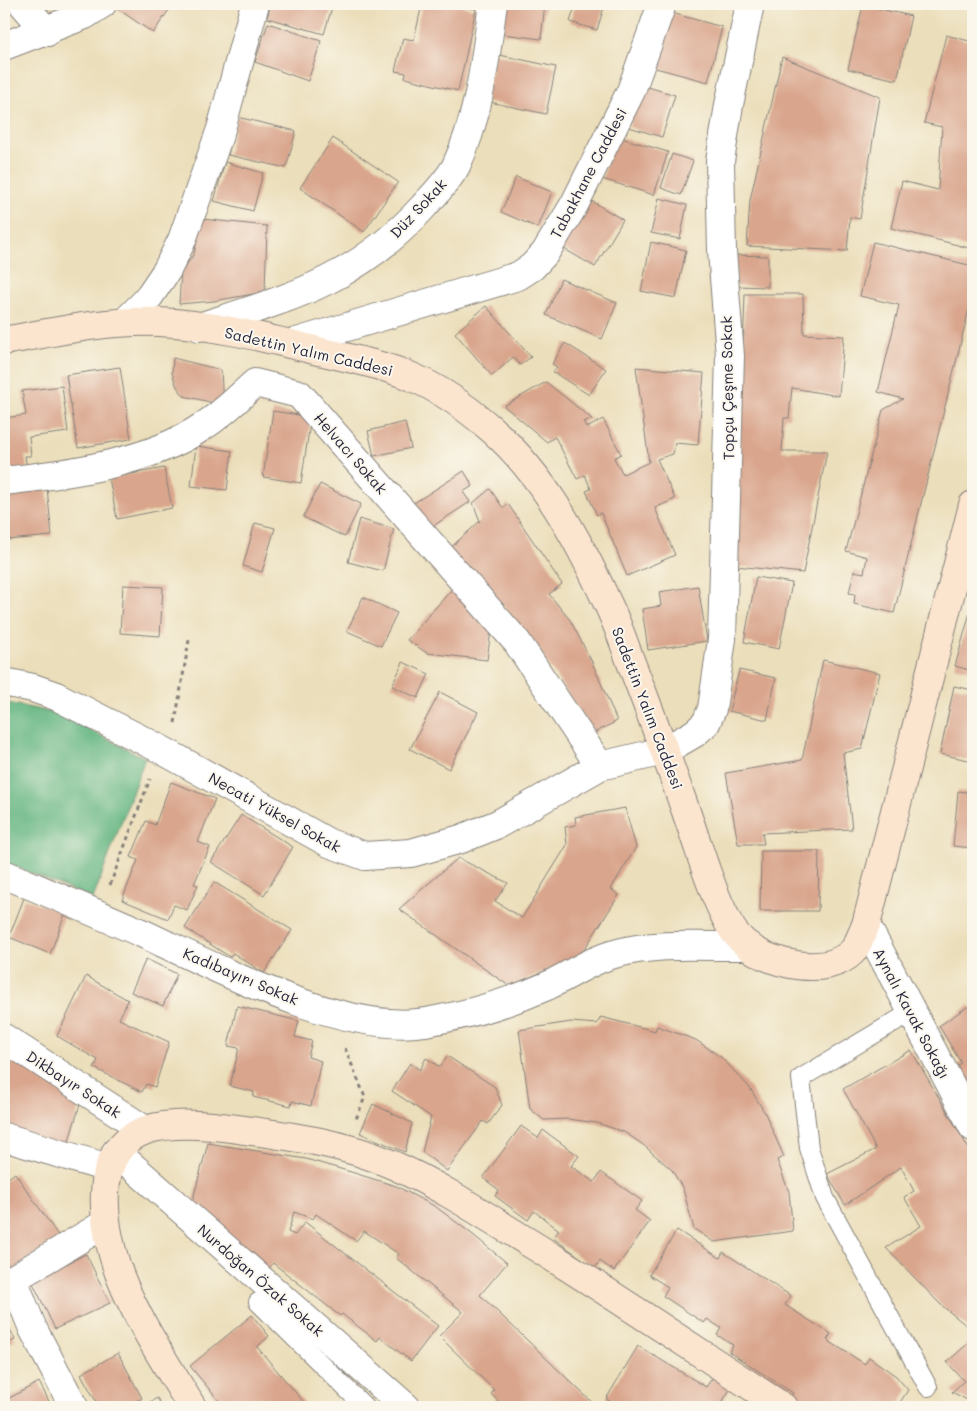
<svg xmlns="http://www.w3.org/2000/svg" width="977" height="1411" viewBox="0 0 977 1411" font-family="Mali,sans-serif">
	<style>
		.forest { fill: #65b682; stroke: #446c5e }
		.building { fill: #d9a58c }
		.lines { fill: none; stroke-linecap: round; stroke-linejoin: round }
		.service-casing { stroke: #86807a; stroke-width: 20 }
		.minor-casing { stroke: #86807a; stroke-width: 30 }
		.secondary-casing { stroke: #86807a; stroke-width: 30 }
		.path { stroke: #86807a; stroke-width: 3; stroke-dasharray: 4 4; stroke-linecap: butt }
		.service { stroke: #fff; stroke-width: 18 }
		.minor { stroke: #fff; stroke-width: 28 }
		.secondary { stroke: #fbe5cf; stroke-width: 28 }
		.labels { text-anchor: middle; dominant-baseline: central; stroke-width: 4; stroke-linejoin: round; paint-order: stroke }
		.street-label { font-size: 15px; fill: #22223b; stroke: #fbf7ec }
	</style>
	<rect width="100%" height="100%" fill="#fbf7ec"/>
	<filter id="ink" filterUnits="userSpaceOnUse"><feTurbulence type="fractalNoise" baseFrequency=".02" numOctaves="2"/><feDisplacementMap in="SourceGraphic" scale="10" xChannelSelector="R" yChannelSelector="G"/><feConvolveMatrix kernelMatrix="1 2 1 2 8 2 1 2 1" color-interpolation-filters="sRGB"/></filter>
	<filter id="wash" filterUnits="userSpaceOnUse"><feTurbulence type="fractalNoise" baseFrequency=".0096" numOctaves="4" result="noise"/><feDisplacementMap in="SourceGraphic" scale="20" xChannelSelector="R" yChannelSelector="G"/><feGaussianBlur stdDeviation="1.12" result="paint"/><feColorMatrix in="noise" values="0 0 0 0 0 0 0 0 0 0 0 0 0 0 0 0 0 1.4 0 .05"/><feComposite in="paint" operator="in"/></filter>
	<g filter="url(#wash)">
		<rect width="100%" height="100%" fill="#ebdeba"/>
		<!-- forest -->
		<path class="forest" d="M4,702L59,714L145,758L93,899L4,862Z"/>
		<g id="blocks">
			<!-- building -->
			<path class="building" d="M41,4H52L47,9Z
				M118,4H173L153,33L115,7Z
				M271,4H333L324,34L267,18Z
				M422,4H451L476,9L458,91L405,78L406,73L395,71L403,38L414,40Z
				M506,4H545L541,39L503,34Z
				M576,4H605L597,30L570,22Z
				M863,5L911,16L897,80L848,69Z
				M672,13L722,27L708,82L648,66L658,28L668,30Z
				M268,23L321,41L308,81L255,62Z
				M946,35L973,42V249L891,228L902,181L938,190L942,127L924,123Z
				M495,54L556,67L546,114L485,101Z
				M782,57L880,97L860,219L850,217L847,251L747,246L750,200Z
				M641,85L675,95L662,137L629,127Z
				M237,117L296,131L286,168L228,155Z
				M615,136L668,152L654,195L602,179Z
				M333,138L398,182L364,232L300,188Z
				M672,154L693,161L681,195L661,188Z
				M225,162L263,173L253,211L214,201Z
				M516,177L552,192L538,228L501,212Z
				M659,198L687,205L680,239L651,233Z
				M590,200L623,220L595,267L561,247Z
				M202,219L267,226L265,292L214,301L179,304L181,273L194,254Z
				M651,242L686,250L676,298L641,291Z
				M873,242L973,266V293L894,613L854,604L855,594L849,593L854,571L864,573L867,557L846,551L883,410L903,399L878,392L899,305L860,296Z
				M736,255L768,256V287L736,286Z
				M561,279L617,303L602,339L546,315Z
				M745,294H803L804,334L844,336L839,396L792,388L789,418H784L782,451H827L803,573L736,566Z
				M486,306L531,357L520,365L513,357L492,376L455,333Z
				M565,343L606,369L589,395L553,372L557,367L552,364Z
				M173,358L221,370L223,405L184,396L177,387L172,373Z
				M120,367L131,439L78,448L66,375Z
				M636,367L704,373L698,445L675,443L673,454L657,459L675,499L655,508L675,555L627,576L601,513L597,515L586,491L591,489L585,475L577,479L555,437L547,442L504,406L546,382L592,419L583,422L587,428L603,419L621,454L614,458L623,474L649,462Z
				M62,386L68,432L29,437L31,456H25L27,468L4,471V418L26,415L22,391Z
				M273,411L311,417L301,483L263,477Z
				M405,422L411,448L374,456L368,431Z
				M196,446L232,451L227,490L191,486Z
				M164,468L172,508L117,519L109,478Z
				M464,471L473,486L463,492L470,502L430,528L414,503Z
				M320,484L361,504L345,537L303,517Z
				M47,488L52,536L7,540L4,493Z
				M490,489L503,508L508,504L562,584L549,594L570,620L592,662L617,721L594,733L535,645L500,601L496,604L448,550L480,521L473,503Z
				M359,519L394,529L383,571L348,562Z
				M255,523L275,528L262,572L243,566Z
				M756,577L792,583L779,649L744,642Z
				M123,585L163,587L160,636L120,633Z
				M698,586L707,641L648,650L642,609L661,606L659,592Z
				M452,589L491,630L487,660L427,653L407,640Z
				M363,597L397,613L381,646L347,631Z
				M973,602V671L955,666Z
				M823,660L880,673L862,749L843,753L852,829L762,833L764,844H738L726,773L802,760Z
				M403,662L429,674L418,698L392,686Z
				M739,670L776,678L767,720L729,711Z
				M954,686L973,690V761L940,754Z
				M440,692L478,712L449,769L410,749Z
				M171,782L215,799L198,842L210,847L194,884L198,885L187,910L174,905L168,919L122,900L138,860L131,857L146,821L155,825Z
				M958,791L973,793V848L953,846Z
				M625,808L636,847L611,889L619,895L580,956L509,986L399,909L458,858L508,883L495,901L522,918L567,845L565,827L576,825L575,817Z
				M241,815L293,847L264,895L211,862Z
				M761,851H819L818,911H760Z
				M214,882L292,930L264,973L233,953L230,957L185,928Z
				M24,898L65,914L50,954L9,937Z
				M146,959L177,974L163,1006L131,992Z
				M86,976L128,1000L119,1019L169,1042L155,1087L146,1084L142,1092L94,1068L98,1060L57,1036Z
				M970,1005L973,1010V1106L955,1067L961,1063L939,1026Z
				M237,1006L299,1021L295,1037L312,1041L308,1057L321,1061L311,1106L292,1101L291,1106L253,1097L254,1092L230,1086L239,1048L228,1046Z
				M601,1017L655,1031L657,1026L696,1040L722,1058L750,1088L765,1113L784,1157L777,1160L789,1192L793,1231L714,1242L694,1229L683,1189L672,1170L642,1144L624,1132L597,1123L568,1119L544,1120L530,1109L519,1030L571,1022L597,1024Z
				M911,1050L973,1156V1331L940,1304L886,1248L921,1226L904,1197L914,1191L901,1167L845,1205L827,1174L876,1149L843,1089Z
				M4,1053L81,1101L67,1147L4,1128Z
				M447,1056L495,1087L502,1105L488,1124L483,1121L447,1171L422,1152L431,1117L392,1091L410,1063L420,1070L426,1058L440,1067Z
				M373,1104L412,1123L405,1152L360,1133Z
				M521,1126L538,1138L543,1130L579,1156L571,1166L594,1182L601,1172L642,1201L635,1210L650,1221L614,1271L600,1261L595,1268L553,1238L559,1230L534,1211L528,1220L495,1196L499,1190L483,1178Z
				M208,1143L306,1159L351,1172L396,1186L436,1207L472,1234L507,1263L480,1295L597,1407H504L491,1394L494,1390L439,1336L463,1312L396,1258L399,1254L364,1231L356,1241L316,1214L313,1219L294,1212L288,1232L295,1235L305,1222L438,1326L411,1361L380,1337L377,1341L342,1314L340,1316L273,1263L268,1270L192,1203Z
				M15,1173L60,1238L9,1273L4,1265V1181Z
				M677,1230L720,1258L723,1252L791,1296L785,1305L831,1334L827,1340L865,1364L869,1357L896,1376L908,1390L897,1407H807L790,1398L793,1393L729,1352L733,1345L717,1335L721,1328L707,1319L704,1323L663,1296L668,1287L649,1275Z
				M86,1254L110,1303L55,1329L32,1281Z
				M252,1315L269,1336L257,1347L308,1407H224L190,1366Z
				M4,1316L15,1340L4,1345Z
				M973,1339V1403L952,1392L964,1381L947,1362Z
				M638,1346L706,1387L713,1377L731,1388L719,1407H608L611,1402L606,1399Z
				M118,1353L142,1398L125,1407H99L81,1374Z
				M39,1382L52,1407H4V1401Z
				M157,1398L163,1407H141Z"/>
		</g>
	</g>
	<g filter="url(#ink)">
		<use href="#blocks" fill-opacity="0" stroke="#86807a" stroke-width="1"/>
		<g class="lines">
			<defs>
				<path id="service" d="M911,1012L801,1078L809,1148L825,1198L928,1387
					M258,1302L365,1407"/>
				<path id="minor" d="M23,4L47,32
					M4,46L85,15L102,4
					M125,322L146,301L167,270L182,240L221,129L255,4
					M199,327C289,298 356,281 423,207C434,195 448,181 456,166C480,115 485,59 493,4
					M290,344L518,276L532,267L545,253L574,205L631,91L662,4
					M4,481C67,474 149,463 202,427C222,415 238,398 255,383L299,394L517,642L600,766
					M4,682L33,688L56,696L162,750L329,843L365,856L411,853L461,839L498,824L600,766L664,751L695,733L706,723L712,709L722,639L730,356L722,251L720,161L729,105L750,4
					M4,874C51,894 99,914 146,935C219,969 344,1035 426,1022C466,1015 509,1003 547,986C570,975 593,959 618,953C659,942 707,947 749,946
					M866,925L973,1127
					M4,1038L145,1130
					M4,1137L108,1168
					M116,1152L406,1407
					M74,1407L33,1329L13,1279L106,1223"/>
				<path id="secondary" d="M4,341C54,332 106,320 158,322C213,324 269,339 323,352C353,359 383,365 412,377C440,389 467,408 490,428C543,474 578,539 607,602C616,620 623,640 630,660C651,714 671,768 690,823C701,854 710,887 725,916C730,928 737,937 747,945C771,965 827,977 852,952C858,946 862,933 866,925L973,505
					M192,1407C167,1365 138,1322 120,1276C104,1232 87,1150 146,1130C173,1121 210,1125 238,1129C290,1136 345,1143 393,1165C441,1186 484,1215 528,1242C614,1295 698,1352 783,1407"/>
			</defs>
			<!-- service casing -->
			<use href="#service" class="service-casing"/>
			<!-- minor casing -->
			<use href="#minor" class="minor-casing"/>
			<!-- secondary casing -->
			<use href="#secondary" class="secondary-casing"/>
			<!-- path -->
			<path class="path" d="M175,723L189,640
				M110,885L150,779
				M345,1048L365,1097L356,1119"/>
			<!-- service -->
			<use href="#service" class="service"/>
			<!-- minor -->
			<use href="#minor" class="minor"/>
			<!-- secondary -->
			<use href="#secondary" class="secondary"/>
		</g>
	</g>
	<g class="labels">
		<!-- street labels -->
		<g class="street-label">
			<text transform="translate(588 173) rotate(-62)">Tabakhane Caddesi</text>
			<text transform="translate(418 208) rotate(-47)">Düz Sokak</text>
			<text transform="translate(309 351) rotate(13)">Sadettin Yalım Caddesi</text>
			<text transform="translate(727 388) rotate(-91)">Topçu Çeşme Sokak</text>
			<text transform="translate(351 453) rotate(49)">Helvacı Sokak</text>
			<text transform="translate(648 708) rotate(69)">Sadettin Yalım Caddesi</text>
			<text transform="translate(275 812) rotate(29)">Necati Yüksel Sokak</text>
			<text transform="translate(241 976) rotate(23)">Kadıbayırı Sokak</text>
			<text transform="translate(912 1013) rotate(62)">Aynalı Kavak Sokağı</text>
			<text transform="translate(74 1084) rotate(33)">Dikbayır Sokak</text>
			<text transform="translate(261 1280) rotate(41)">Nurdoğan Özak Sokak</text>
		</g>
	</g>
	<!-- margin -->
	<rect width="977" height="1411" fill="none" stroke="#fbf7ec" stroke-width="20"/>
</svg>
